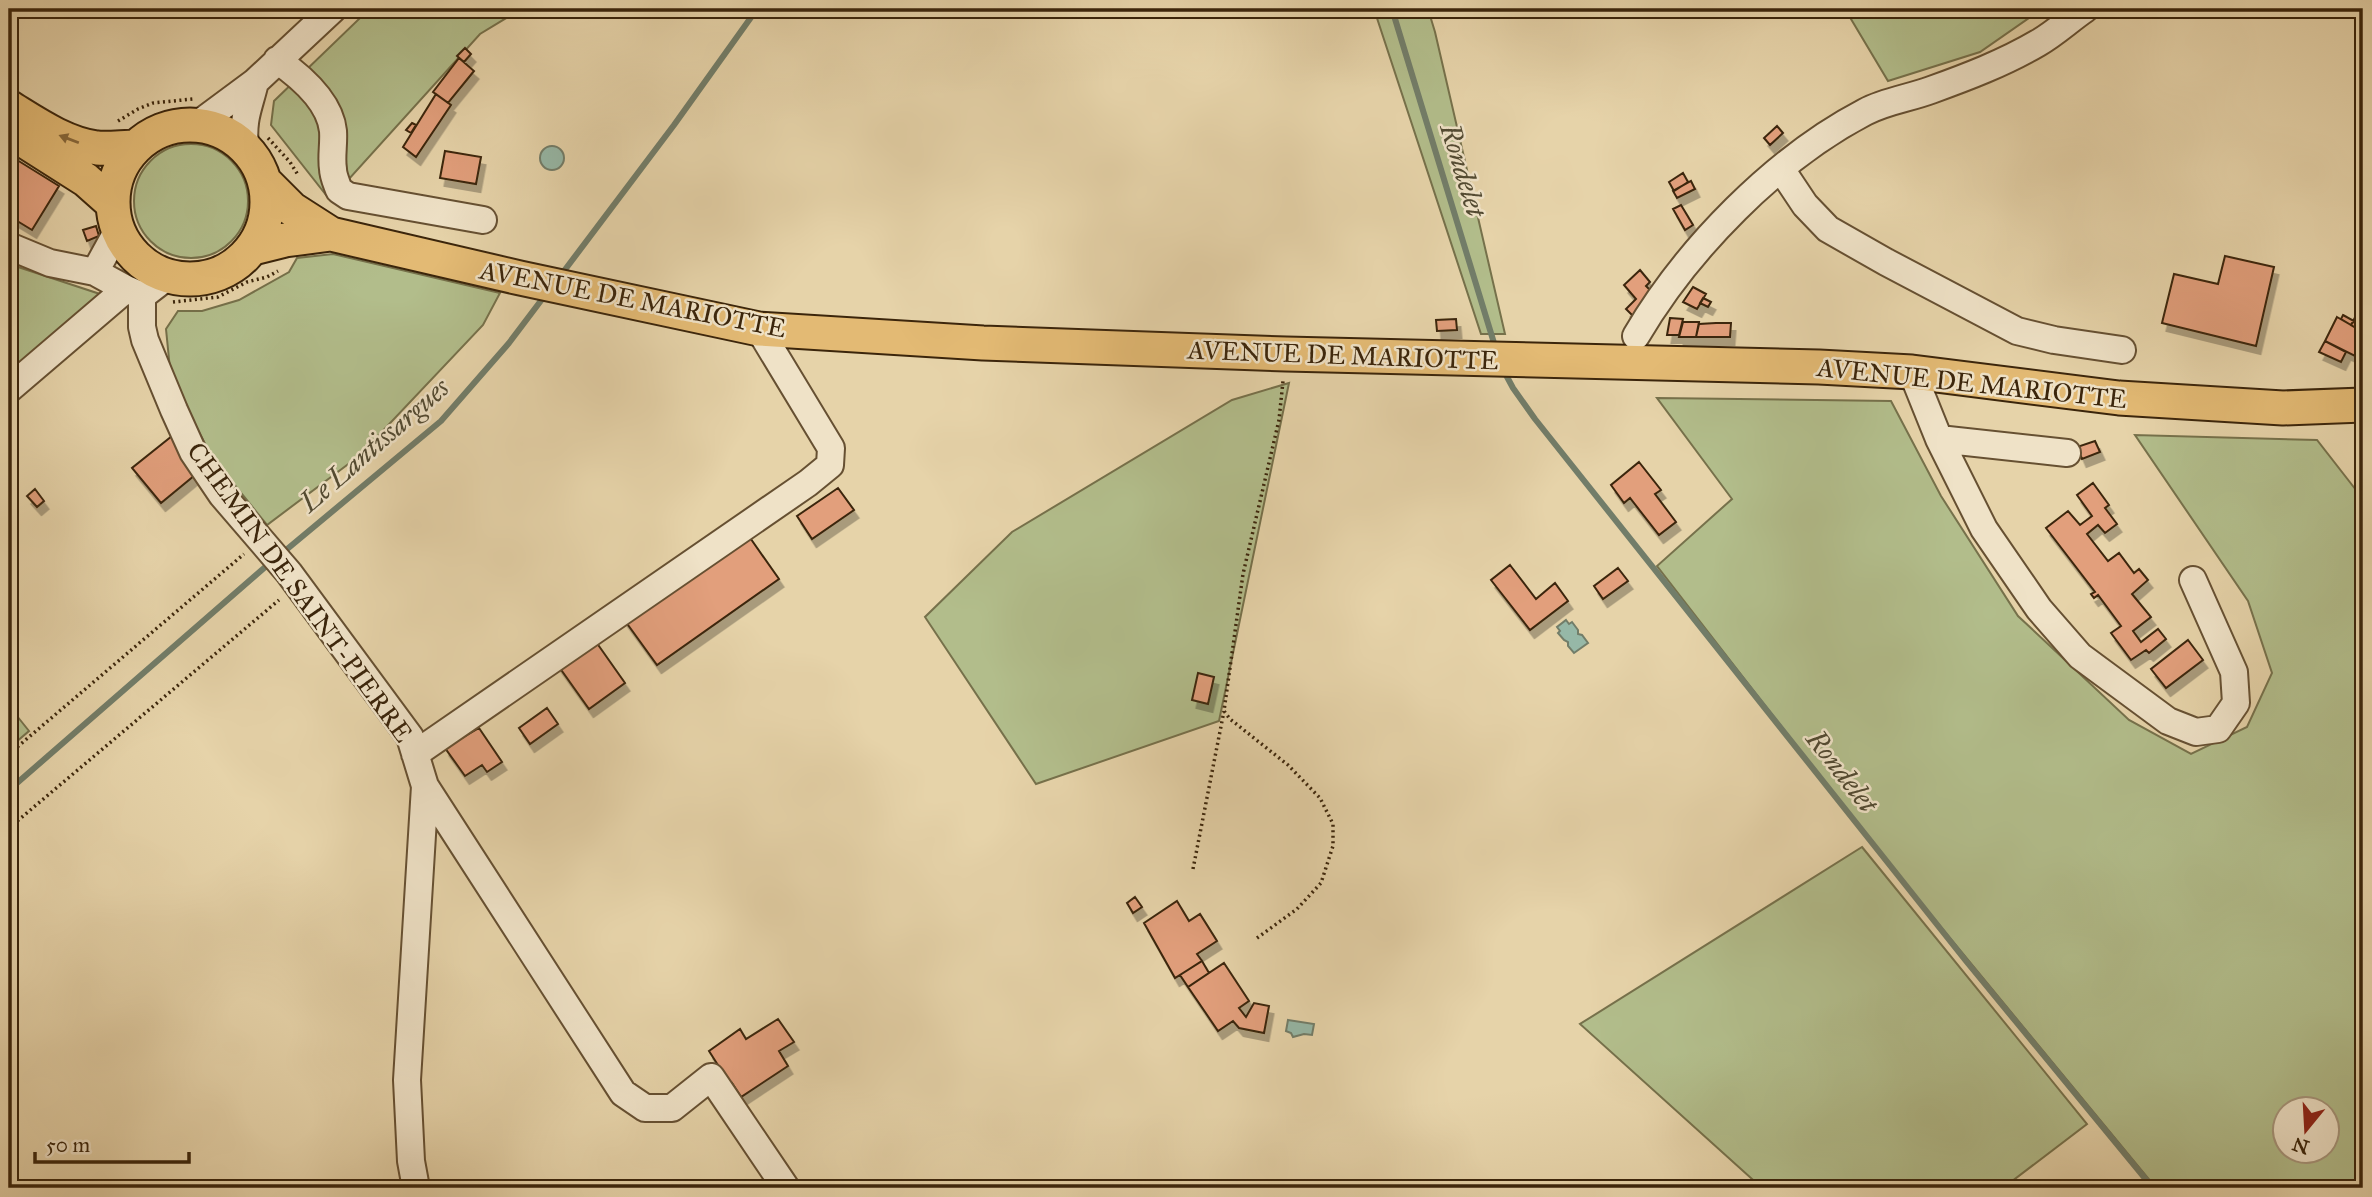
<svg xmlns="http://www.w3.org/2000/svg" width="2372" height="1197" viewBox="0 0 2372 1197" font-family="'IM FELL Great Primer',serif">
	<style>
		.green { fill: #b2bd8b; stroke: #76714b; stroke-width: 2; fill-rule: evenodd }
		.water { fill: #96b8a7; stroke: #727d69; stroke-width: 2 }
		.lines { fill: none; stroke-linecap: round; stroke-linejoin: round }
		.stream { stroke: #727d69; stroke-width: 6 }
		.building { fill: #e29f7b; stroke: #3b250b; stroke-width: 2; filter: url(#shadow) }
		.minor-casing { stroke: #665032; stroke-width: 30 }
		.major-casing { stroke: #3b250b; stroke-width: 37 }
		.path { stroke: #3b250b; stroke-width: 3.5; stroke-dasharray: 2 3.5; stroke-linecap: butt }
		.minor { stroke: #efe2c7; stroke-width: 26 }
		.major { stroke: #e3ba74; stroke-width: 33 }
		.oneway { fill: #87683a }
		.labels { text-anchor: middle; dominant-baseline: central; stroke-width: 5; stroke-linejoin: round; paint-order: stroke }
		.street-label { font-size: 26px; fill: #3b250b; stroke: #efe2c7 }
		.water-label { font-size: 28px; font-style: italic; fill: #524a32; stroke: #efe2c7 }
	</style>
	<defs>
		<filter id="shadow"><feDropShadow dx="4.5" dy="8" stdDeviation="0" flood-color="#0004"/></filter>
	</defs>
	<rect width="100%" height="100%" fill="#e6d3a9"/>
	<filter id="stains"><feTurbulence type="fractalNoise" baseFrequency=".00286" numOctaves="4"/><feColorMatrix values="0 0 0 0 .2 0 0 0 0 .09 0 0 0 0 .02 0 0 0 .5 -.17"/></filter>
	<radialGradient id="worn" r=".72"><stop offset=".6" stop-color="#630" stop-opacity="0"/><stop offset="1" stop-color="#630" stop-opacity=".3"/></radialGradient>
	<!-- green -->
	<path class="green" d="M377,9H521L480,34L330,200L271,125L274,101L361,17Z
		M1374,9H1428L1435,32L1505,334H1481Z
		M1845,9H2042L1980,52L1888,81Z
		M134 201a57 57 0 1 1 114 0a57 57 0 1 1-114 0Z
		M333,254L500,293L483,325L359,456L267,525L212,457L171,379L166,329L178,311H202L239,300L289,272L297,258Z
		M9,264L106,296L9,379Z
		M1289,383L1219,721L1036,784L925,617L1012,532L1232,400Z
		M1657,398L1891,401L1941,496L2018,616L2129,720L2191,754L2247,727L2272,673L2248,601L2135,435L2317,440L2363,499V1182L2348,1188H2156L1870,841L1657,566L1732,499ZM2284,1110H2326V1152H2284Z
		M9,706L29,731L9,748Z
		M1862,847L2087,1124L2003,1188H1762L1580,1024Z"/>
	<!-- water -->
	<path class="water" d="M540 158a12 12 0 1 1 24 0a12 12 0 1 1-24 0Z
		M1566,620L1569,624L1572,622L1578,630V634L1582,635L1588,643L1574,653L1568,646V642L1564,640L1558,633L1560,631L1557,627Z
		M1288,1020L1314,1024L1312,1035L1304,1034L1293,1037L1291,1033L1286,1031Z"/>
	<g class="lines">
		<!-- stream -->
		<path class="stream" d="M1392,9L1494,343
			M561,275L674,125L757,9
			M1506,375L1513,388L1535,419L1966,961L2153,1188
			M280,555L441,421L509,343L546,294
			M9,790L271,562"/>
	</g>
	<!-- building -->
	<path class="building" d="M465,48L471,54L464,62L457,56Z
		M459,58L474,71L448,103L433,92Z
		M436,94L451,105L416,157L403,147Z
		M412,123L416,125L411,133L406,130Z
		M1777,126L1783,133L1770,145L1764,138Z
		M445,151L481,157L476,184L440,178Z
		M9,155L59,186L32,230L9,216Z
		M1683,173L1688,182L1674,191L1669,182Z
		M1691,181L1695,189L1677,198L1673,191Z
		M1681,205L1693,225L1685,230L1673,209Z
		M96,226L99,236L87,241L83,230Z
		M2225,256L2274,267L2256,346L2162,323L2174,274L2218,284Z
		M1640,270L1650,282L1646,286L1652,292L1633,316L1626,309L1636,299L1624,285Z
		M1693,287L1706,294L1697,309L1683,302Z
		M1703,298L1711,302L1708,307L1700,303Z
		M2363,302V332L2351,325Z
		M2343,315L2354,321L2351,325L2341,319Z
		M2337,317L2363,332V360L2325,341Z
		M1670,318L1683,319L1679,335H1667Z
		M1456,319L1457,330L1437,331L1436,320Z
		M1683,322H1699L1696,337H1679Z
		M1716,323H1731L1730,337H1696L1699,324Z
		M2325,341L2346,352L2341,362L2319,352Z
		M172,436L195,475L161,503L132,468Z
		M2095,441L2100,452L2082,459L2077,447Z
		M1639,462L1661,490L1655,494L1676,522L1659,535L1630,498L1624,503L1611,485Z
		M2093,483L2109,505L2105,508L2117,524L2105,533L2098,525L2087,534L2108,561L2119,553L2134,573L2139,569L2148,580L2132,594L2151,617L2133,631L2141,642L2158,629L2166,639L2149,653L2146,650L2131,660L2111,633L2121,626L2098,595L2094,598L2091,594L2095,592L2046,528L2068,511L2080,525L2092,516L2077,495Z
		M838,488L854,510L812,539L797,516Z
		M35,489L44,501L37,507L27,496Z
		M746,532L779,579L657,665L623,618Z
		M1510,565L1536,599L1555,583L1568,601L1530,630L1491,580Z
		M1618,568L1628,581L1603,599L1594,586Z
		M594,639L625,683L589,709L557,664Z
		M2188,640L2203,660L2166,688L2151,669Z
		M1198,673L1214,677L1208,704L1192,700Z
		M547,708L558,724L530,744L519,728Z
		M479,728L502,762L487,772L482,765L465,776L445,748Z
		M1135,897L1142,907L1133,913L1127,903Z
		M1177,901L1189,921L1200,914L1217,941L1197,954L1202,961L1175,978L1144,923Z
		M1202,961L1209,973L1188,987L1180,975Z
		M1224,963L1249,1001L1239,1008L1246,1017L1254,1003L1269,1006L1264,1033L1239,1028L1233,1021L1218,1031L1188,987Z
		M778,1019L794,1042L779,1051L788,1066L741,1097L732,1083L730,1084L709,1051L740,1029L746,1039Z"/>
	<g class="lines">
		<defs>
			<path id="minor" d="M277,60C300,76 330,101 333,131C334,144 331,157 333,169C333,176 337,184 339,190L348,196L483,220
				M197,125L255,82L333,9
				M245,147C242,118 249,108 255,82
				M1781,169L1805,205L1828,229L1886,262L2017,331L2054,340L2122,350
				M9,246L50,263L95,272L126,289L140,295
				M95,272L118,230
				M142,296V327L145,340L174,410L193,452L222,495L289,573L410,737L425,786L407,1080L411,1161L416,1188
				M142,296L168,276
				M1636,336C1687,249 1775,159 1865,112C1885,101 1910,98 1931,90C1967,77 2004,63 2038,43C2054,34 2069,20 2085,9
				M1912,372L1939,439L1984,529L2039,609L2080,656L2168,721L2196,732L2218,729L2236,703L2234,672L2193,580
				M9,389L126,289
				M1939,439L2067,453
				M415,754L808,483L830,465L831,448L759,329
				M425,786L623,1093L645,1108H672L711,1077L786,1188"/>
			<path id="major" d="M9,107C35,123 65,144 97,148C110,149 123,147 136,147
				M113 202a77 77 0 1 1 154 0a77 77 0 1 1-154 0Z
				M9,131L86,180L113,204
				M266,183L292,209L331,234L520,278L759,329L983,343L1286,354L1819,367L1912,372L2119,398L2283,408L2363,405
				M253,248L285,240L331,234"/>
		</defs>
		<!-- minor casing -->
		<use href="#minor" class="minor-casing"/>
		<!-- major casing -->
		<use href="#major" class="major-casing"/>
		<!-- path -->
		<path class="path" d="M118,121L138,109L153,103L193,99
			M268,138L290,162L298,175
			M173,302L218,297L247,282L267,277L278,271
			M9,754L244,554
			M9,828L279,600
			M1193,869L1224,711
			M1257,938L1297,909L1321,883L1333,846V824L1320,798L1288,765L1230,719L1224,711L1243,574L1279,420L1283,381"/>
		<!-- minor -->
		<use href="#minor" class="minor"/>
		<!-- major -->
		<use href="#major" class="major"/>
	</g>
	<!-- one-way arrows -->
	<defs><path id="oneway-solid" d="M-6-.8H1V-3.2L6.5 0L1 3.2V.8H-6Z" transform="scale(1.75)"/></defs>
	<use class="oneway" href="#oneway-solid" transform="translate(69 139) rotate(-159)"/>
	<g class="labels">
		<!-- street labels -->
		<g class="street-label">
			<text transform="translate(633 299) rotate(11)">AVENUE DE MARIOTTE</text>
			<text transform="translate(1343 355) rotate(2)">AVENUE DE MARIOTTE</text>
			<text transform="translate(1972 383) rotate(6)">AVENUE DE MARIOTTE</text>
			<text transform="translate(300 592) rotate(54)">CHEMIN DE SAINT-PIERRE</text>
		</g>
		<!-- water labels -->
		<g class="water-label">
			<text transform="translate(1463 170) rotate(73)">Rondelet</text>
			<text transform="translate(374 445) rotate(-41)">Le Lantissargues</text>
			<text transform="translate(1842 771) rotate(52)">Rondelet</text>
		</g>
	</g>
	<!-- margin -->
	<rect width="2372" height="1197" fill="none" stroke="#e6d3a9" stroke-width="35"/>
	<rect x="10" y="10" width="2351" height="1176" fill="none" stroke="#3b250b" stroke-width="3.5"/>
	<rect x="18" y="18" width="2337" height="1162" fill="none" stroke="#3b250b" stroke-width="2"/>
	<!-- north arrow -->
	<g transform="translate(2306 1130) rotate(198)"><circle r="33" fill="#efe2c7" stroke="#a7967c" stroke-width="2"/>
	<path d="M0-5L12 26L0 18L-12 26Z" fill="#8f2418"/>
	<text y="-10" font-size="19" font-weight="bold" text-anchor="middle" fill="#3b250b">N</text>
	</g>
	<!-- scale -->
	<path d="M35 1152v10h154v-10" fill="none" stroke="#3b250b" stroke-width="3.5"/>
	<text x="46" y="1152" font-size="21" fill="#3b250b" stroke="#efe2c7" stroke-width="5" paint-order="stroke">50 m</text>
	<rect width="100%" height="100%" filter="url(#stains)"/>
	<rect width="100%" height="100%" fill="url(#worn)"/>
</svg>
